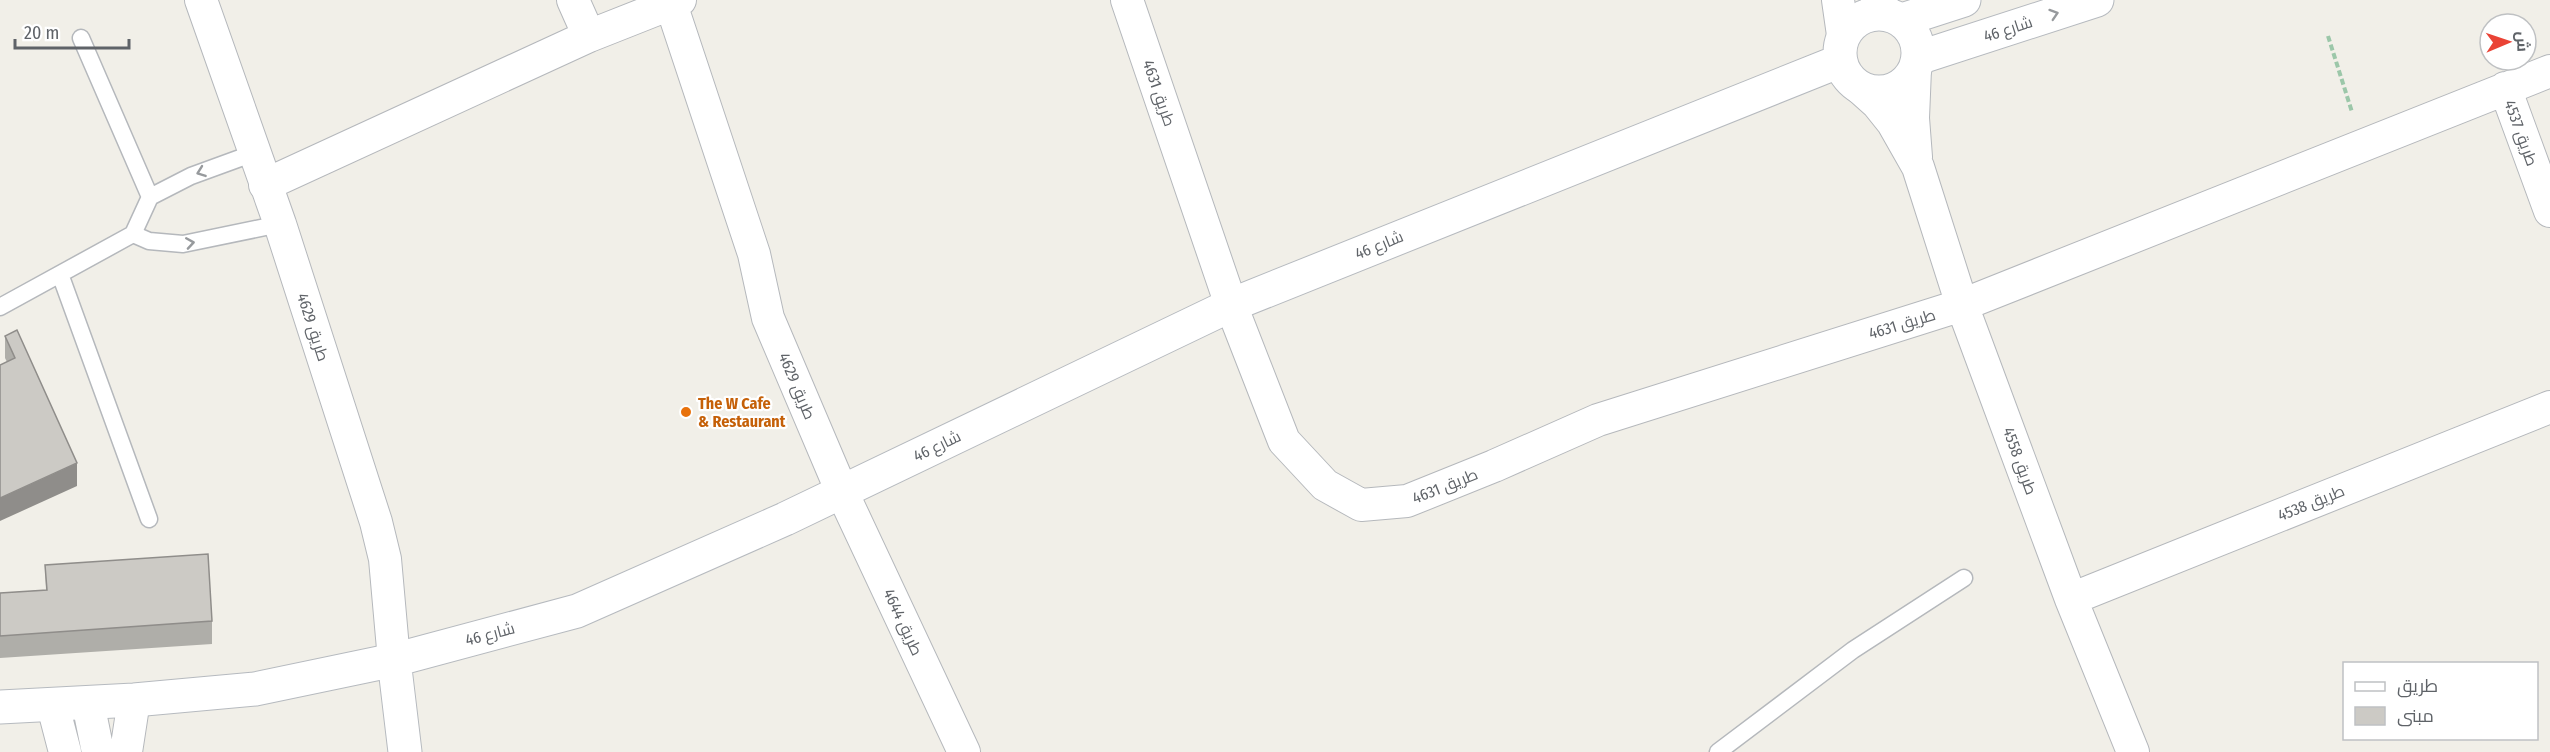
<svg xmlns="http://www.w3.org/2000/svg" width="2550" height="752" viewBox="0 0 2550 752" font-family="'Fira Sans Condensed',Cairo,sans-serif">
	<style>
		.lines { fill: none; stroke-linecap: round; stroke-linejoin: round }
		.lane-casing { stroke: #b5b8bc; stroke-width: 19 }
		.street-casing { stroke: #b5b8bc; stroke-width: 34 }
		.secondary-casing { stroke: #b6babf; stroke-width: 35 }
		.path { stroke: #9cc7a9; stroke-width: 4; stroke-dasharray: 6 3; stroke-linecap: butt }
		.lane { stroke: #fff; stroke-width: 16 }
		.street { stroke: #fff; stroke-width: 32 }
		.secondary { stroke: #fff; stroke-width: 33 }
		.wall { fill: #afaea9 }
		.shaded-wall { fill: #8f8d8a }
		.building { fill: #cccac5; stroke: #8f8d8a; stroke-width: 1.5 }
		.oneway { stroke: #979a9d }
		.food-dot { fill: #e8710a; stroke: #fff; stroke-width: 2 }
		.labels { text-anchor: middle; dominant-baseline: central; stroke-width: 4.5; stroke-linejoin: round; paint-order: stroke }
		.street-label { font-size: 16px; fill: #5f6368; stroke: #fff }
		.food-label { font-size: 16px; font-weight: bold; fill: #c56008; stroke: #fff; text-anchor: start }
	</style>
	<rect width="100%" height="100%" fill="#f1efe8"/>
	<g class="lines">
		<defs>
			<path id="lane" d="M81,38L150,197
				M133,234L149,241L183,244L280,224
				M60,274L149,519
				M0,307L133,234L150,197L191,176L254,153
				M1718,752L1853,650L1964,578"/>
			<path id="street" d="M201,0L280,224L376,522L385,559L394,660
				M573,0L589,36
				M1127,0L1231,305L1284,441L1325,485L1361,505L1407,501L1494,466L1598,420L1962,305L2550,71
				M1838,0L1843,35
				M1877,0L1887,13
				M671,4L754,254L768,318L842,492L964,752
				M1915,69L1913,118L1916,157
				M1858,86L1877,103L1893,123L1918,167L1962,305L2071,599L2133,752
				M2505,88L2550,211
				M265,185L589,36L680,0
				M2071,599L2550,407
				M88,703L98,752
				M53,706L65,752
				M126,752L134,700"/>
			<path id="secondary" d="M1840 53a39 39 0 1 1 78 0a39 39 0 1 1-78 0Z
				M1902,20L1964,0
				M1918,58L2097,0
				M394,660L405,752
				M0,707L134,700L255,689L394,660L577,611L785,519L1231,305L1840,61"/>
		</defs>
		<!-- lane casing -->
		<use href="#lane" class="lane-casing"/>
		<!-- street casing -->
		<use href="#street" class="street-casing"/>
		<!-- secondary casing -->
		<use href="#secondary" class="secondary-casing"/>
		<!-- path -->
		<path class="path" d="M2328,36L2352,112"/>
		<!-- lane -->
		<use href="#lane" class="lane"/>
		<!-- street -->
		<use href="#street" class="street"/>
		<!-- secondary -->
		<use href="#secondary" class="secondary"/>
	</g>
	<!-- wall -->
	<path class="wall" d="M5,336L77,486L7,362L5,358Z
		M45,565L212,621V644L0,658V593L46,590Z"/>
	<!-- shaded-wall -->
	<path class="shaded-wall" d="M77,463V486L0,521V498Z"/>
	<!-- building -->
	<path class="building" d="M17,330L77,463L0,498V365L15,358L5,336Z
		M208,554L212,621L0,636V593L47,590L45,565Z"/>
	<!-- one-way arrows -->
	<defs><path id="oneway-chevron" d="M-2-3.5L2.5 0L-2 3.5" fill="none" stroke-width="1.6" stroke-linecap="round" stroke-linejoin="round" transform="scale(1.5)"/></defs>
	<g class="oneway">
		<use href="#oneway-chevron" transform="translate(2054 14) rotate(-18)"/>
		<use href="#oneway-chevron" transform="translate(201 172) rotate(160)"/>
		<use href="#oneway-chevron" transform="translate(190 243) rotate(-9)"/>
	</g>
	<!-- markers -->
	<circle class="food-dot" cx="686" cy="412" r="6"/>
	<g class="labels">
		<!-- street labels -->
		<g class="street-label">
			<text transform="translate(2008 29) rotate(-18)">شارع 46</text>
			<text transform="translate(1159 93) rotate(71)">طريق 4631</text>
			<text transform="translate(2521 133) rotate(70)">طريق 4537</text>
			<text transform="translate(1379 245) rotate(-22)">شارع 46</text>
			<text transform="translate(1902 324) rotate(-17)">طريق 4631</text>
			<text transform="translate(313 327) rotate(72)">طريق 4629</text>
			<text transform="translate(797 386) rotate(67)">طريق 4629</text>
			<text transform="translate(937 446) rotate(-26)">شارع 46</text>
			<text transform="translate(2020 461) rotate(70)">طريق 4558</text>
			<text transform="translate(1445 486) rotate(-22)">طريق 4631</text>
			<text transform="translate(2311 503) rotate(-22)">طريق 4538</text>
			<text transform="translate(903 622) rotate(65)">طريق 4644</text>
			<text transform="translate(490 634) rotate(-15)">شارع 46</text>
		</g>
		<!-- food labels -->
		<g class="food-label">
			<text x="698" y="403">The W Cafe<tspan x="698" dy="18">&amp; Restaurant</tspan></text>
		</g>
	</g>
	<!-- legend -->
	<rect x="2343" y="662" width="195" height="78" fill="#ffffff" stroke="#bfc1c3" stroke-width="1.5"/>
	<rect x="2355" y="682" width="30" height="9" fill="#ffffff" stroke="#bfc1c3" stroke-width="1.5"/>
	<text x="2397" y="692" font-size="18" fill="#5f6368">طريق</text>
	<rect x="2355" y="707" width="30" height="18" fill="#cccac5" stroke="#bfc1c3" stroke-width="1.5"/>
	<text x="2397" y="722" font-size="18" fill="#5f6368">مبنى</text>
	<!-- north arrow -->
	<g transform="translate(2508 42) rotate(88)"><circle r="28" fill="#ffffff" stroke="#bfc1c3" stroke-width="1.5"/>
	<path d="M0-4.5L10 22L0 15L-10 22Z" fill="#ea4335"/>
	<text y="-9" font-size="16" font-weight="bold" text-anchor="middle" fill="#5f6368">ش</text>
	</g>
	<!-- scale -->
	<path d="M15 39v9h114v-9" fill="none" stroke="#5f6368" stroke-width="3"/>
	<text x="24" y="39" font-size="18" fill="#5f6368" stroke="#ffffff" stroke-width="4.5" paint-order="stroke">20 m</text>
</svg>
